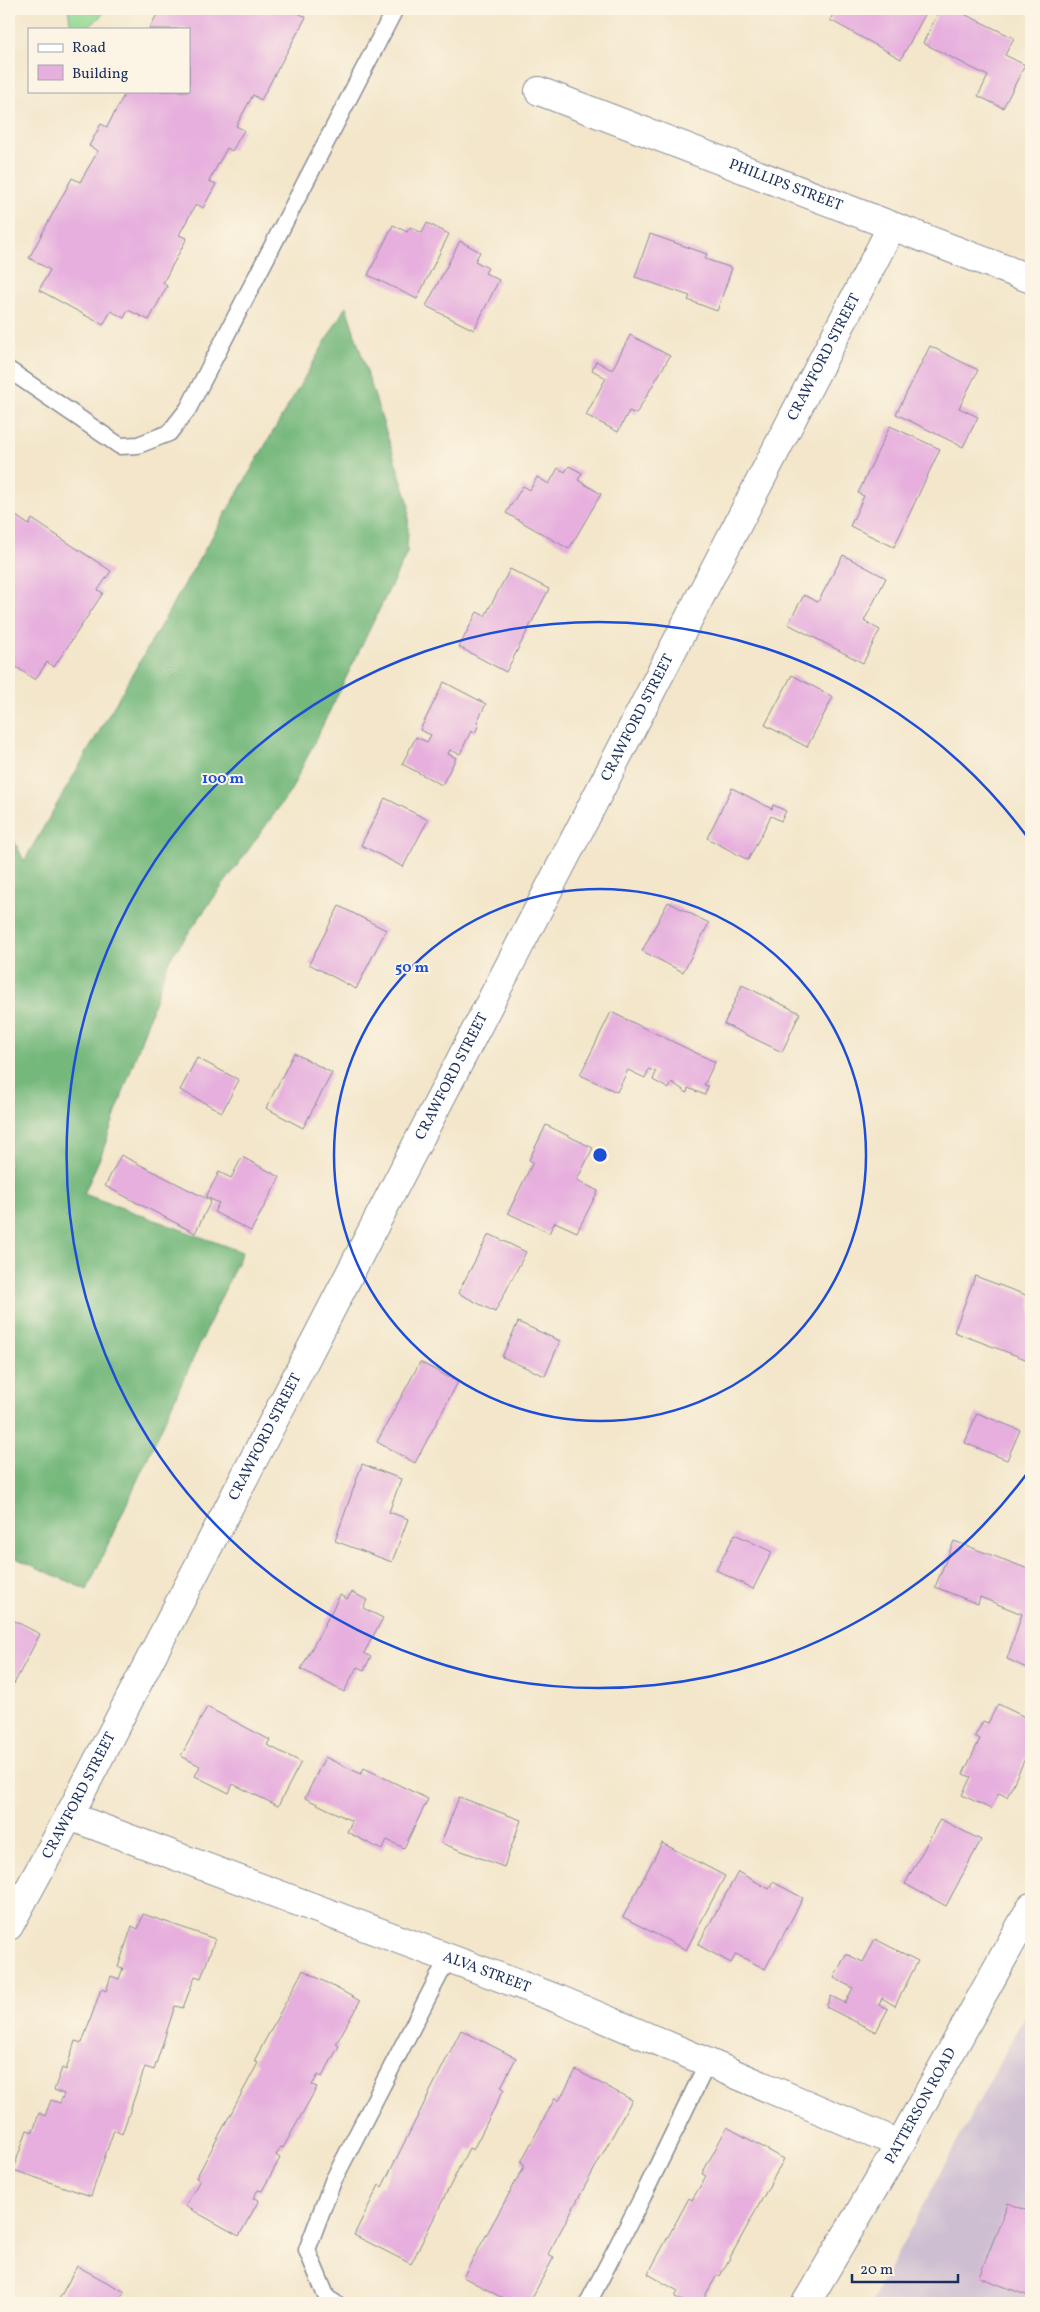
<svg xmlns="http://www.w3.org/2000/svg" width="1040" height="2312" viewBox="0 0 1040 2312" font-family="Vollkorn,serif">
	<style>
		.industrial { fill: #cebed1 }
		.green { fill: #91d892; stroke: #568478 }
		.forest { fill: #74b87c; stroke: #48746d }
		.building { fill: #e6afde }
		.lines { fill: none; stroke-linecap: round; stroke-linejoin: round }
		.service-casing { stroke: #878a94; stroke-width: 19 }
		.minor-casing { stroke: #878a94; stroke-width: 30 }
		.tertiary-casing { stroke: #878a94; stroke-width: 30 }
		.service { stroke: #fff; stroke-width: 16 }
		.minor { stroke: #fff; stroke-width: 28 }
		.tertiary { stroke: #fff; stroke-width: 28 }
		.ring { fill: none; stroke: #1d4ed8; stroke-width: 2.5 }
		.labels { text-anchor: middle; dominant-baseline: central; stroke-width: 4; stroke-linejoin: round; paint-order: stroke }
		.street-label { font-size: 15px; fill: #1b2f5e; stroke: #fcf5e5 }
		.centre { fill: #1d4ed8; stroke: #fcf5e5; stroke-width: 2.5 }
		.ring-label { font-size: 15px; text-anchor: middle; font-weight: bold; fill: #1d4ed8; stroke: #fcf5e5; stroke-width: 4; stroke-linejoin: round; paint-order: stroke }
	</style>
	<rect width="100%" height="100%" fill="#fcf5e5"/>
	<filter id="ink" filterUnits="userSpaceOnUse"><feTurbulence type="fractalNoise" baseFrequency=".02" numOctaves="2"/><feDisplacementMap in="SourceGraphic" scale="10" xChannelSelector="R" yChannelSelector="G"/><feConvolveMatrix kernelMatrix="1 2 1 2 8 2 1 2 1" color-interpolation-filters="sRGB"/></filter>
	<filter id="wash" filterUnits="userSpaceOnUse"><feTurbulence type="fractalNoise" baseFrequency=".0096" numOctaves="4" result="noise"/><feDisplacementMap in="SourceGraphic" scale="20" xChannelSelector="R" yChannelSelector="G"/><feGaussianBlur stdDeviation="1.12" result="paint"/><feColorMatrix in="noise" values="0 0 0 0 0 0 0 0 0 0 0 0 0 0 0 0 0 1.4 0 .05"/><feComposite in="paint" operator="in"/></filter>
	<g filter="url(#wash)">
		<rect width="100%" height="100%" fill="#f3e6ca"/>
		<!-- industrial -->
		<path class="industrial" d="M1031,2004V2303H871Z"/>
		<!-- green -->
		<path class="green" d="M68,9H107C98,19 85,35 71,26Z"/>
		<!-- forest -->
		<path class="forest" d="M346,306L409,504L407,553L290,792L169,960L102,1153L84,1194L242,1252L87,1590L9,1555V829L24,861Z"/>
		<g id="blocks">
			<!-- building -->
			<path class="building" d="M160,9H290L306,17L261,100L253,95L236,126L244,130L232,151L227,148L209,181L216,184L203,208L196,204L179,235L187,238L163,283L167,286L149,320L128,310L124,318L111,311L103,325L39,290L50,270L29,258L72,178L80,182L98,151L89,146L101,124L107,127L124,95L117,91H189V29H149Z
				M836,9H928L901,59L830,20Z
				M940,9H954L1014,38L1005,55L1025,65L1003,108L978,96L988,76L923,43Z
				M427,223L449,234L417,299L368,275L393,225L407,232L410,227L422,233Z
				M650,234L707,254L705,259L732,268L717,311L688,300L690,296L635,277Z
				M460,241L480,252L475,261L488,268L485,273L499,280L474,330L426,306Z
				M630,335L670,356L636,414L629,411L618,432L586,415L606,378L592,370L596,361L612,370Z
				M930,346L978,370L959,408L978,417L963,447L896,414Z
				M890,426L940,449L894,547L850,526L864,496L858,493Z
				M569,466L582,473L578,480L601,494L569,549L506,513L523,486L530,490L537,477L549,484L558,468L565,472Z
				M9,511L29,525L32,519L111,571L98,590L103,593L54,667L47,662L35,680L9,662Z
				M843,555L886,578L864,621L880,630L863,663L788,624L804,595L818,602Z
				M510,569L549,589L506,672L459,647L477,612L485,616Z
				M792,675L833,697L807,747L765,725Z
				M444,682L486,704L477,722L479,724L475,733L471,731L460,754L450,750L448,754L456,758L442,785L402,764L416,737L427,742L431,735L420,730Z
				M732,788L772,809L773,805L786,811L781,821L771,816L748,860L707,838Z
				M385,798L428,820L403,867L361,845Z
				M668,902L709,923L683,972L642,951Z
				M339,906L386,930L356,989L309,964Z
				M742,985L800,1013L782,1052L724,1024Z
				M611,1012L715,1062L704,1085L708,1086L705,1095L688,1088L687,1093L672,1082L669,1089L653,1080L656,1072L649,1069L645,1078L628,1070L617,1092L580,1075Z
				M294,1053L332,1073L303,1128L266,1108Z
				M197,1058L239,1080L222,1112L180,1090Z
				M546,1125L593,1148L577,1180L598,1191L577,1232L555,1222L549,1233L508,1213L533,1162L529,1160Z
				M121,1155L211,1201L195,1233L105,1186Z
				M242,1157L280,1177L251,1231L214,1212L219,1203L206,1197L219,1172L231,1178Z
				M489,1234L526,1252L495,1312L458,1293Z
				M975,1276L1031,1297V1351L1028,1360L954,1332Z
				M518,1322L560,1341L545,1376L502,1357Z
				M420,1362L458,1382L415,1463L377,1442Z
				M977,1413L1020,1430L1007,1460L965,1443Z
				M362,1464L401,1479L389,1512L408,1519L392,1562L335,1541Z
				M735,1534L772,1552L753,1589L716,1570Z
				M954,1541L1031,1570V1670L1007,1659L1022,1614L980,1597L978,1604L935,1587Z
				M352,1592L367,1600L363,1608L383,1618L364,1653L371,1657L364,1670L357,1667L344,1692L301,1669L340,1595L347,1599Z
				M9,1618L40,1634L14,1684L9,1681Z
				M998,1704L1031,1720V1746L1007,1797L999,1793L991,1809L962,1795L971,1777L963,1774L980,1739L975,1736L983,1721L988,1723Z
				M207,1707L270,1740L267,1745L301,1762L278,1806L233,1784L229,1793L195,1776L200,1766L181,1756Z
				M325,1757L361,1774L364,1768L428,1799L404,1848L387,1840L382,1850L347,1832L352,1821L305,1798Z
				M459,1797L521,1820L504,1867L441,1843Z
				M940,1819L981,1840L946,1906L905,1884Z
				M662,1843L725,1876L686,1950L623,1917Z
				M738,1872L769,1889L773,1882L803,1898L765,1969L736,1954L731,1963L698,1945Z
				M143,1914L215,1939L201,1978L195,1976L183,2008L175,2006L154,2070L145,2067L122,2134L114,2130L91,2196L13,2170L27,2130L33,2132L39,2113L45,2116L51,2100L60,2103L64,2094L54,2090L62,2068L66,2070L75,2041L82,2043L101,1989L106,1991L111,1976L119,1979L123,1968L118,1967L132,1926L138,1929Z
				M875,1939L918,1961L895,2006L882,1998L879,2005L888,2009L876,2032L826,2007L831,1996L845,2003L853,1988L834,1978L846,1954L863,1962Z
				M303,1970L360,2001L336,2044L339,2046L322,2077L318,2075L312,2085L317,2087L283,2148L280,2147L276,2155L280,2158L262,2191L258,2190L253,2198L259,2200L239,2236L185,2206L200,2180L196,2178L258,2063L254,2061Z
				M461,2030L516,2058L501,2087L504,2089L473,2150L469,2148L411,2264L354,2235L379,2185L382,2187Z
				M576,2070L632,2100L548,2254L554,2257L529,2303H512L463,2277L525,2165L521,2162L555,2098L559,2101Z
				M727,2127L784,2159L720,2276L717,2275L701,2303H687L675,2297L678,2291L648,2274L689,2198L692,2200L706,2176L702,2174Z
				M1008,2203L1031,2212V2297L979,2277Z
				M77,2266L125,2292L118,2303L107,2299L105,2303H57Z"/>
		</g>
	</g>
	<g filter="url(#ink)">
		<use href="#blocks" fill-opacity="0" stroke="#878a94" stroke-width="1"/>
		<g class="lines">
			<defs>
				<path id="service" d="M9,370L120,446L138,445L169,433L188,409L395,9
					M335,2303L327,2298L307,2250L333,2181L448,1958
					M588,2303L642,2198L708,2062"/>
				<g id="minor">
					<path id="s1" d="M539,91L1031,279"/>
					<path id="s2" d="M69,1816L558,1999L900,2144"/>
					<path id="s3" d="M9,1926L69,1816L892,226"/>
				</g>
				<g id="tertiary">
					<path id="s4" d="M806,2303L900,2144L1031,1907"/>
				</g>
			</defs>
			<!-- service casing -->
			<use href="#service" class="service-casing"/>
			<!-- minor casing -->
			<use href="#minor" class="minor-casing"/>
			<!-- tertiary casing -->
			<use href="#tertiary" class="tertiary-casing"/>
			<!-- service -->
			<use href="#service" class="service"/>
			<!-- minor -->
			<use href="#minor" class="minor"/>
			<!-- tertiary -->
			<use href="#tertiary" class="tertiary"/>
		</g>
	</g>
	<!-- distance rings -->
	<g class="ring">
		<circle cx="600" cy="1155" r="266"/>
		<path d="M1031 1468A533 533 0 1 1 1031 842"/>
	</g>
	<g class="labels">
		<!-- street labels -->
		<g class="street-label">
			<text stroke="none"><textPath href="#s1" startOffset="264">PHILLIPS STREET</textPath></text>
			<text stroke="none"><textPath href="#s3" startOffset="1768">CRAWFORD STREET</textPath></text>
			<text stroke="none"><textPath href="#s3" startOffset="1362">CRAWFORD STREET</textPath></text>
			<text stroke="none"><textPath href="#s3" startOffset="958">CRAWFORD STREET</textPath></text>
			<text stroke="none"><textPath href="#s3" startOffset="552">CRAWFORD STREET</textPath></text>
			<text stroke="none"><textPath href="#s3" startOffset="148">CRAWFORD STREET</textPath></text>
			<text stroke="none"><textPath href="#s2" startOffset="446">ALVA STREET</textPath></text>
			<text stroke="none"><textPath href="#s4" startOffset="228">PATTERSON ROAD</textPath></text>
		</g>
	</g>
	<circle cx="600" cy="1155" r="8" class="centre"/>
	<g class="ring-label">
		<text x="223" y="783">100 m</text>
		<text x="412" y="972">50 m</text>
	</g>
	<!-- margin -->
	<rect width="1040" height="2312" fill="none" stroke="#fcf5e5" stroke-width="30"/>
	<!-- legend -->
	<rect x="28" y="28" width="162" height="65" fill="#fcf5e5" stroke="#a2a6af"/>
	<rect x="38" y="44" width="25" height="8" fill="#ffffff" stroke="#a2a6af"/>
	<text x="72" y="52" font-size="15" fill="#1b2f5e">Road</text>
	<rect x="38" y="65" width="25" height="15" fill="#e6afde" stroke="#a2a6af"/>
	<text x="72" y="78" font-size="15" fill="#1b2f5e">Building</text>
	<!-- scale -->
	<path d="M852 2274v8h106v-8" fill="none" stroke="#1b2f5e" stroke-width="2.5"/>
	<text x="860" y="2274" font-size="15" fill="#1b2f5e" stroke="#fcf5e5" stroke-width="4" paint-order="stroke">20 m</text>
</svg>
